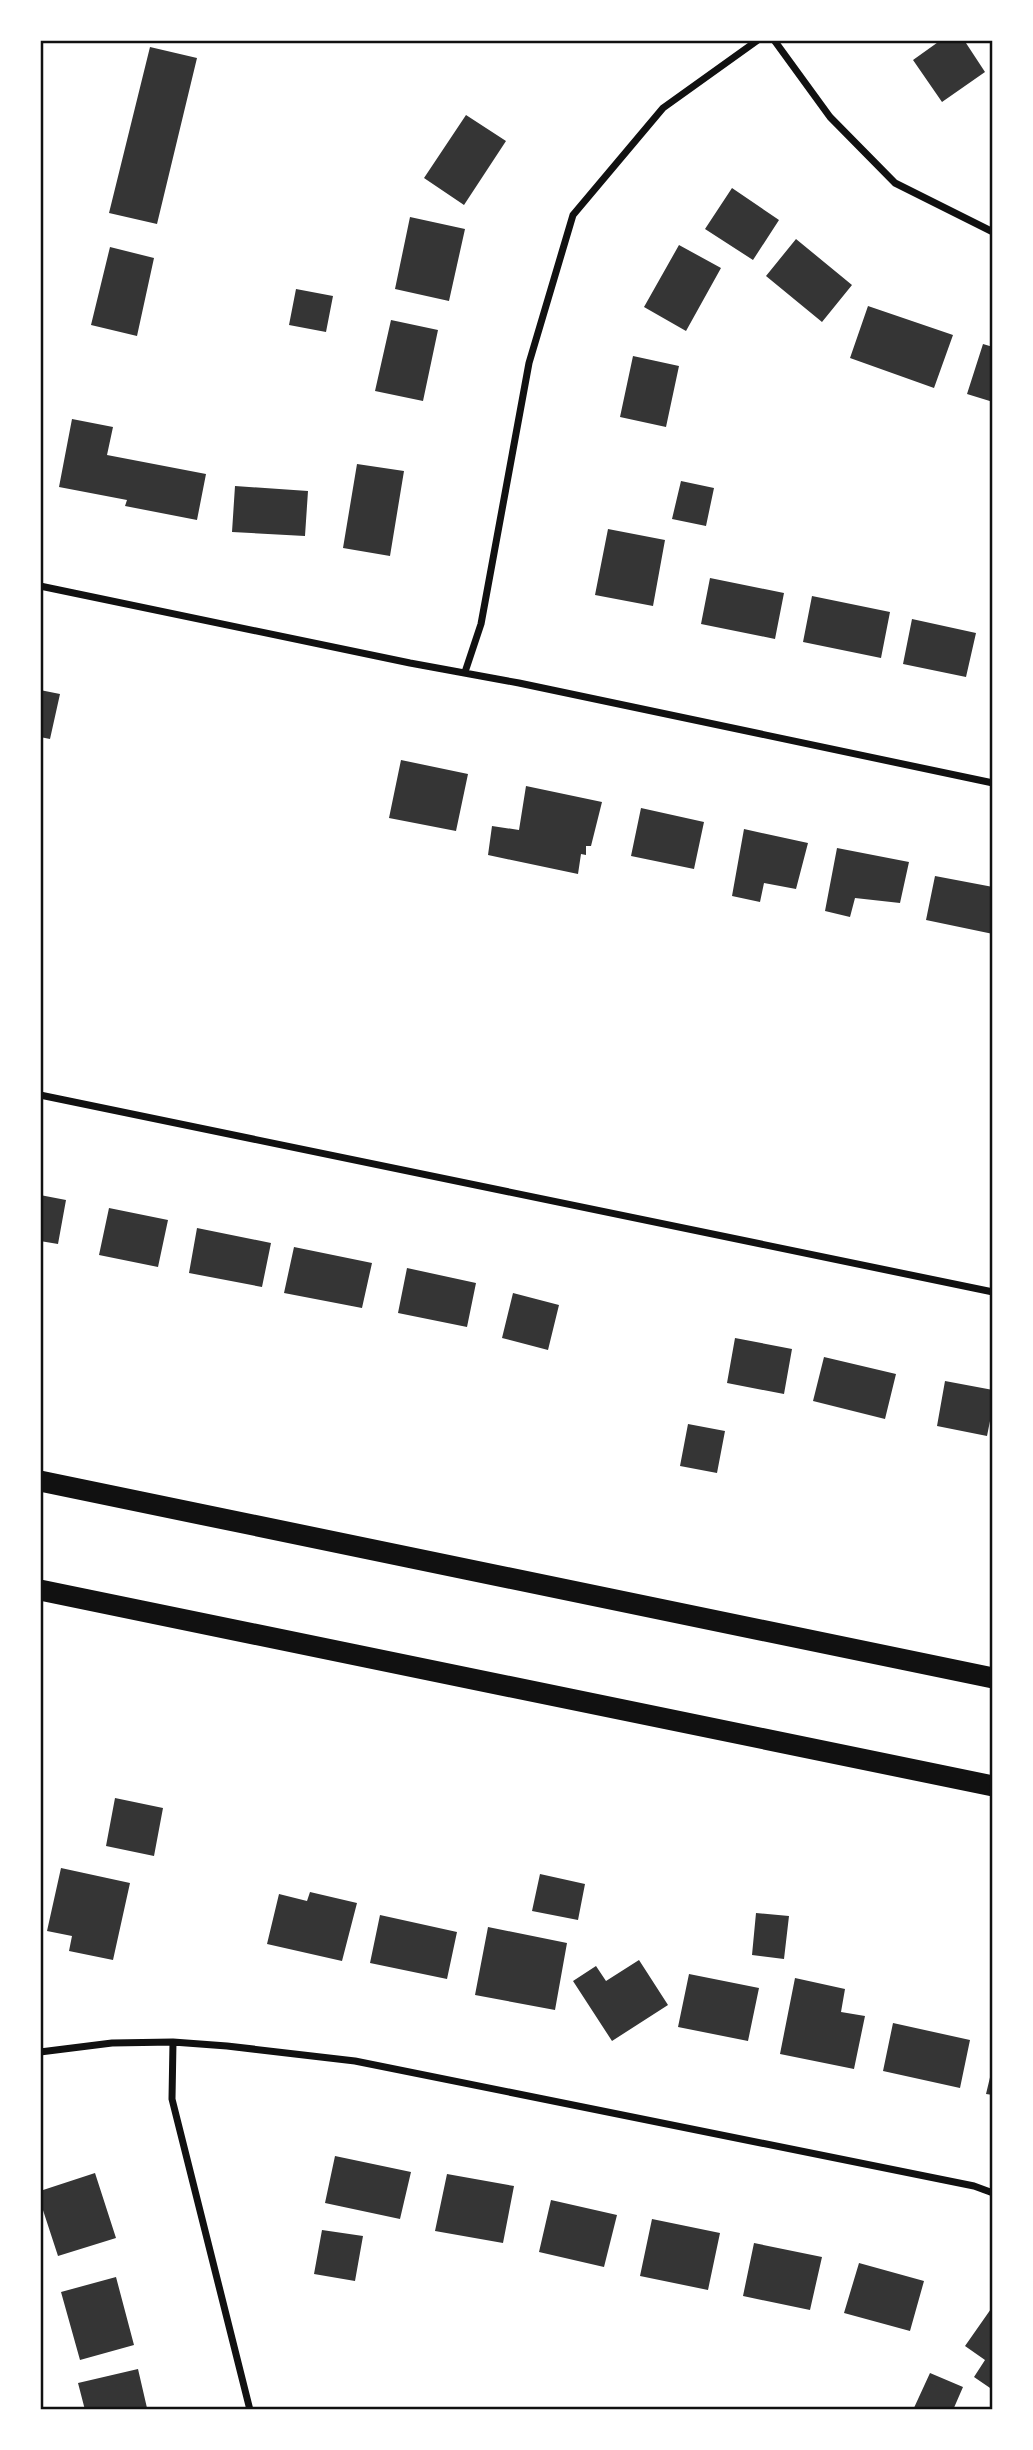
<svg xmlns="http://www.w3.org/2000/svg" width="1033" height="2450" viewBox="0 0 1033 2450" font-family="Montserrat,sans-serif">
	<style>
		.building { fill: #353535 }
		.lines { fill: none; stroke-linecap: round; stroke-linejoin: round }
		.minor { stroke: #111; stroke-width: 7 }
		.motorway { stroke: #111; stroke-width: 21 }
		.neatline { fill: none; stroke: #111; stroke-width: 2.5 }
	</style>
	<rect width="100%" height="100%" fill="#fff"/>
	<!-- building -->
	<path class="building" d="M941,40H964L985,72L942,102L913,60Z
		M150,47L197,58L157,224L109,213Z
		M466,115L506,141L464,205L424,178Z
		M732,188L779,220L753,260L705,229Z
		M410,217L465,229L449,301L395,289Z
		M796,239L852,285L822,322L766,276Z
		M679,245L721,268L686,331L644,307Z
		M110,247L154,258L137,336L91,325Z
		M296,289L333,296L326,332L289,325Z
		M868,306L953,335L934,388L850,358Z
		M391,320L438,330L423,401L375,391Z
		M983,344L993,347V402L967,394Z
		M633,356L679,366L666,427L620,417Z
		M72,419L113,427L107,455L206,474L197,520L125,506L127,500L59,487Z
		M357,464L404,471L390,556L343,548Z
		M681,481L714,488L706,526L672,519Z
		M235,486L308,491L305,536L232,532Z
		M608,529L665,540L653,606L595,595Z
		M710,578L784,593L775,639L701,624Z
		M812,596L890,612L881,658L803,642Z
		M912,619L976,633L966,677L903,664Z
		M40,690L60,694L50,739L40,737Z
		M401,760L468,774L456,831L389,818Z
		M526,786L602,802L591,846H586V855L581,854L578,874L488,855L492,826L519,830Z
		M641,808L704,822L694,869L631,856Z
		M744,829L808,843L796,889L764,883L760,902L732,896Z
		M837,848L909,862L900,903L855,898L850,917L825,911Z
		M935,876L993,887V934L926,920Z
		M40,1195L66,1200L58,1244L40,1241Z
		M109,1208L168,1220L158,1267L99,1255Z
		M197,1228L271,1243L262,1287L189,1273Z
		M294,1247L372,1263L362,1308L284,1293Z
		M407,1268L476,1283L467,1327L398,1313Z
		M513,1293L559,1305L548,1350L502,1338Z
		M735,1338L792,1349L784,1394L727,1383Z
		M824,1357L896,1374L885,1419L813,1401Z
		M945,1381L993,1390V1406L987,1436L937,1426Z
		M688,1424L725,1431L717,1473L680,1466Z
		M115,1798L163,1808L154,1856L106,1846Z
		M61,1868L130,1883L113,1960L69,1951L72,1936L47,1931Z
		M540,1874L585,1884L578,1920L532,1911Z
		M310,1892L357,1903L342,1961L267,1944L279,1894L307,1901Z
		M756,1913L789,1916L784,1959L752,1955Z
		M380,1915L457,1932L447,1979L370,1963Z
		M488,1927L567,1943L555,2010L475,1995Z
		M639,1960L668,2005L612,2041L573,1981L596,1966L606,1981Z
		M689,1974L759,1988L748,2041L678,2027Z
		M795,1978L845,1989L841,2012L865,2016L854,2069L780,2054Z
		M893,2023L970,2040L960,2088L883,2071Z
		M992,2069H993V2095L986,2094Z
		M335,2156L411,2172L400,2219L325,2203Z
		M95,2173L116,2238L58,2256L40,2201V2191Z
		M447,2174L514,2186L503,2243L435,2231Z
		M551,2200L617,2215L604,2267L539,2252Z
		M652,2219L720,2233L708,2290L640,2276Z
		M322,2230L363,2236L355,2281L314,2274Z
		M754,2243L822,2257L810,2310L743,2296Z
		M859,2263L924,2281L910,2331L844,2313Z
		M116,2277L134,2345L80,2360L61,2292Z
		M993,2306V2390L974,2377L985,2360L965,2346Z
		M138,2369L147,2408L138,2410H85L78,2383Z
		M930,2373L963,2387L953,2410H913Z"/>
	<g class="lines">
		<!-- minor -->
		<path class="minor" d="M774,40L830,117L895,183L993,232
			M40,586L410,663L519,683L993,783
			M465,672L481,624L529,363L573,215L663,108L758,40
			M40,1095L993,1292
			M173,2042L172,2099L250,2410
			M40,2052L112,2043L173,2042L227,2046L355,2061L974,2186L993,2193"/>
		<!-- motorway -->
		<path class="motorway" d="M40,1481L993,1678
			M40,1590L993,1786"/>
	</g>
	<!-- border -->
	<rect width="1033" height="2450" fill="none" stroke="#ffffff" stroke-width="84"/>
	<rect x="42" y="42" width="949" height="2366" class="neatline"/>
</svg>
